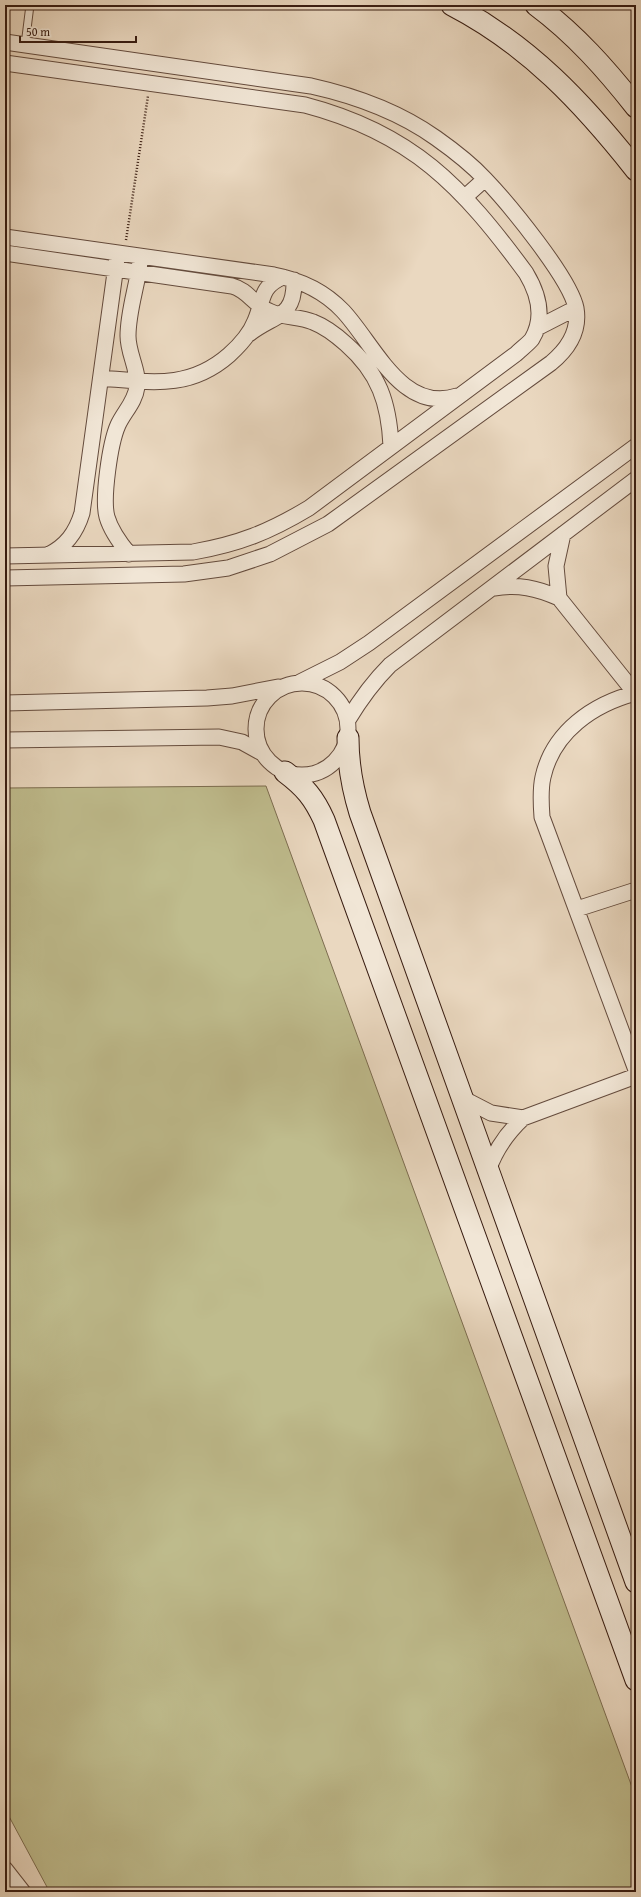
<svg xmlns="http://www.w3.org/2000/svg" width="641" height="1897" viewBox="0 0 641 1897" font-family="'Gentium Book Plus',serif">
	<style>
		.green { fill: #bfbc8d; stroke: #7c6c4f }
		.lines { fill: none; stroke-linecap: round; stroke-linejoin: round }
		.lane-casing { stroke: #644b3d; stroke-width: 9 }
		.street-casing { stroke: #644b3d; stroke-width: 17 }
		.secondary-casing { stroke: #381c11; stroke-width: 23 }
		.path { stroke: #381c11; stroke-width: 2.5; stroke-dasharray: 1 2; stroke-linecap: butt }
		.lane { stroke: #f1e6d6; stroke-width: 7 }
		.street { stroke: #f1e6d6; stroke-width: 15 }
		.secondary { stroke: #f1e6d6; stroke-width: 21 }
	</style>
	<rect width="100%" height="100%" fill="#ead8c0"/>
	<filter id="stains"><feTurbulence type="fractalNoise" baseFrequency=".005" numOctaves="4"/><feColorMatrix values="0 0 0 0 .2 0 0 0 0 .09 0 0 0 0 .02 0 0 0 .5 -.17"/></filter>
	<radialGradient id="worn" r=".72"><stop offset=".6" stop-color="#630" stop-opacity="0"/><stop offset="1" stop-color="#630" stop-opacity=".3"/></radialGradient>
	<!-- green -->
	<path class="green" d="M266,786L636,1798V1892H52L47,1887L5,1809V788Z"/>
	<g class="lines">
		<defs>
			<path id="lane" d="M25,45L30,5"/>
			<path id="street" d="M5,42L311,86C356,96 398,111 436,138C453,150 471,164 485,179C508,203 570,278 576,308C580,331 568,349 551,363L328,524L270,554L228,568L184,574L5,578
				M5,63L305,105C412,133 462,186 526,273C538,293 545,317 532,339C528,344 521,349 516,354L309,508C269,532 239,544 193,552L5,556
				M465,197L485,179
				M5,237L274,275C300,280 325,292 343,311C374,344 402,414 457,396
				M5,253L232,286C248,290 254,305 269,311C283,318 299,316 313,322C326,327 336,335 346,344C379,373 389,403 391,446
				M537,328L576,308
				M249,334C274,314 295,319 294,280
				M101,378C150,382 189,390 229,355C239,346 250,334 255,321C264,301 259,287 283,277
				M129,554C120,543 111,531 107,517C102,499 110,443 118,425C124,412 135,402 137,387C139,370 128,354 128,336C128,311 137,287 140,262
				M48,555C66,546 76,533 82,513L117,258
				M494,588C518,584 537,588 559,598L635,693
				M559,598L556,566L563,534
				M300,682L340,662L369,643L636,446
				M256 729a46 46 0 1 1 92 0a46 46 0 1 1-92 0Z
				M636,693C593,704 553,732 543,777C540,790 541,804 542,817L636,1070
				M5,703L207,698L232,696L278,687
				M348,720C360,700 373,682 390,665L636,479
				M5,740L219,737L242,742L262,753
				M577,909L636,890
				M462,1098L491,1113L523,1118L636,1076
				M488,1171C495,1150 507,1133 523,1118
				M5,1869L23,1892"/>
			<path id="secondary" d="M452,5C529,45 583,103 636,170
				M536,5C575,34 606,69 636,107
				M348,738C348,765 352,787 360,813L636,1582
				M285,772C305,787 314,798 324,820L636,1680"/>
		</defs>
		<!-- lane casing -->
		<use href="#lane" class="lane-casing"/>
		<!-- street casing -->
		<use href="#street" class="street-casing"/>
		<!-- secondary casing -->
		<use href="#secondary" class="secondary-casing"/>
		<!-- path -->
		<path class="path" d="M126,240L148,96"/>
		<!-- lane -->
		<use href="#lane" class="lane"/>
		<!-- street -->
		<use href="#street" class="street"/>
		<!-- secondary -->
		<use href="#secondary" class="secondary"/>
	</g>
	<!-- margin -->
	<rect width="641" height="1897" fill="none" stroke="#ead8c0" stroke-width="20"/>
	<rect x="6" y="6" width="629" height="1885" fill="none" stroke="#381c11" stroke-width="2"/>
	<rect x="10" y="10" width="621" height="1877" fill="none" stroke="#381c11"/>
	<!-- scale -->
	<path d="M20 36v6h116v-6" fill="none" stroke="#381c11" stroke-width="2"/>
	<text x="26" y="36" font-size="12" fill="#381c11" stroke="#f1e6d6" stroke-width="3" paint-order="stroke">50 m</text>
	<rect width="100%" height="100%" filter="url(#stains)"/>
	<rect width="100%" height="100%" fill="url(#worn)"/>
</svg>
